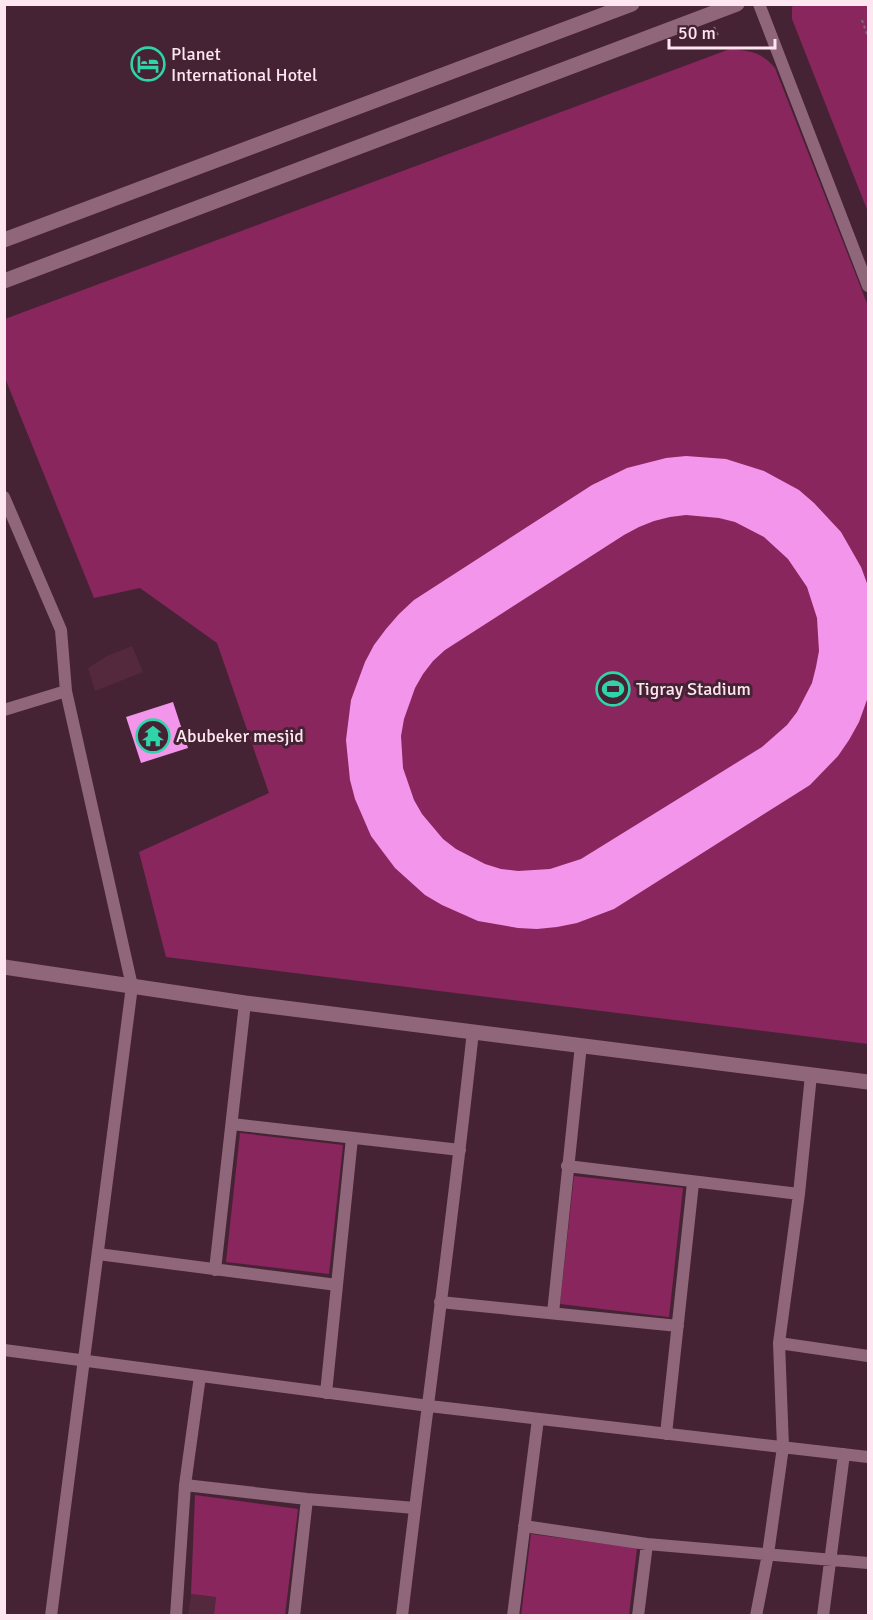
<svg xmlns="http://www.w3.org/2000/svg" width="873" height="1620" viewBox="0 0 873 1620" font-family="Signika,sans-serif">
	<style>
		.built { fill: #54293e }
		.green { fill: #89265e }
		.building { fill: #f395eb; fill-rule: evenodd }
		.lines { fill: none; stroke-linecap: round; stroke-linejoin: round }
		.path { stroke: #856674; stroke-width: 2; stroke-dasharray: 3 3; stroke-linecap: butt }
		.minor { stroke: #90677a; stroke-width: 12 }
		.tertiary { stroke: #90677a; stroke-width: 15 }
		.labels { text-anchor: middle; dominant-baseline: central; stroke-width: 6; stroke-linejoin: round; paint-order: stroke }
		.poi-label { font-size: 18px; fill: #fee6f0; stroke: #462334; text-anchor: start }
	</style>
	<rect width="100%" height="100%" fill="#462334"/>
	<!-- built -->
	<path class="built" d="M132,646L143,672L95,691L88,668L107,656Z
		M191,1594L216,1597L214,1615L188,1616Z"/>
	<!-- green -->
	<path class="green" d="M794,5H868V212L792,19V7Z
		M730,49C750,51 762,52 775,68L868,306V1044L166,957L139,852L269,793L217,643L140,588L94,598L5,378V319Z
		M240,1133L343,1145L329,1274L226,1262Z
		M574,1176L683,1188L669,1317L560,1304Z
		M195,1495L298,1509L285,1615H214L216,1597L191,1594Z
		M531,1534L637,1548L629,1615L521,1616Z"/>
	<!-- building -->
	<path class="building" d="M686,456L726,459L764,471L799,490L814,503L841,532L861,567L868,586V697L859,722L849,740L838,756L810,785L614,909L577,923L557,927L537,929L518,928L478,921L442,905L425,895L395,868L371,836L355,799L350,780L346,740L351,700L365,662L374,645L386,629L399,614L414,600L592,485L627,468L666,458ZM686,515L719,518L735,522L764,537L788,559L807,587L817,618L819,651L816,667L812,683L797,712L787,725L762,747L581,859L550,869L518,871L501,869L485,864L456,849L443,839L422,814L414,800L403,768L401,736L404,719L415,688L423,674L433,661L445,650L624,535L639,527L654,521L670,517Z
		M173,702L188,748L141,763L126,717Z"/>
	<g class="lines">
		<!-- path -->
		<path class="path" d="M862,20L868,37
			M714,27L718,35"/>
		<!-- minor -->
		<path class="minor" d="M759,4L868,286
			M4,497L61,630L66,691L132,986L51,1616
			M4,710L66,691
			M232,1124L460,1150
			M567,1166L799,1194
			M98,1254L337,1285
			M215,1270L245,1003
			M440,1302L678,1326
			M553,1313L581,1045
			M779,1343L868,1356
			M4,1350L429,1406L868,1457
			M326,1393L352,1138
			M666,1434L693,1183
			M185,1485L307,1499L415,1508
			M524,1526L647,1544L868,1563
			M176,1616L185,1485L200,1376
			M294,1616L307,1499
			M402,1616C425,1421 452,1226 473,1031
			M513,1616L538,1419
			M638,1616L647,1544
			M756,1616L768,1554L783,1447L779,1343L799,1194L811,1075
			M823,1616L844,1454"/>
		<!-- tertiary -->
		<path class="tertiary" d="M4,240L632,4
			M4,281L737,4
			M4,967L245,1003L868,1082"/>
	</g>
	<!-- icons -->
	<defs>
		<symbol id="hotel-ring" viewBox="-11 -11 22 22"><circle r="9.5" fill="#462334" stroke="#30d4a9" stroke-width="1.5"/><path d="M-6-4.5h1.5V1H6V5H4.5V3h-9V5H-6ZM-4 0a1.8 1.8 0 1 1 3.6 0ZM.5 0V-2.5h3Q6-2.5 6 0Z" fill="#30d4a9"/></symbol>
		<symbol id="stadium-ring" viewBox="-11 -11 22 22"><circle r="9.5" fill="#462334" stroke="#30d4a9" stroke-width="1.5"/><path d="M0-5a6.5 5 0 1 0 0 10a6.5 5 0 1 0 0-10ZM-3.5-1.8h7v3.6h-7Z" fill="#30d4a9"/></symbol>
		<symbol id="temple-ring" viewBox="-11 -11 22 22"><circle r="9.5" fill="#462334" stroke="#30d4a9" stroke-width="1.5"/><path d="M0-6L5-2H3V0L6.5 2.5H4V6H1.5V3h-3V6H-4V2.5H-6.5L-3 0V-2H-5Z" fill="#30d4a9"/></symbol>
	</defs>
	<g fill-rule="evenodd">
		<use href="#hotel-ring" x="129" y="45" width="38" height="38"/>
		<use href="#stadium-ring" x="594" y="670" width="38" height="38"/>
		<use href="#temple-ring" x="134" y="717" width="38" height="38"/>
	</g>
	<g class="labels">
		<!-- poi labels -->
		<g class="poi-label">
			<text x="171" y="54">Planet<tspan x="171" dy="21">International Hotel</tspan></text>
			<text x="636" y="689">Tigray Stadium</text>
			<text x="176" y="736">Abubeker mesjid</text>
		</g>
	</g>
	<!-- border -->
	<rect width="873" height="1620" fill="none" stroke="#fee6f0" stroke-width="12"/>
	<!-- scale -->
	<path d="M669 39v9h106v-9" fill="none" stroke="#fee6f0" stroke-width="3"/>
	<text x="678" y="39" font-size="18" fill="#fee6f0" stroke="#462334" stroke-width="4.5" paint-order="stroke">50 m</text>
</svg>
